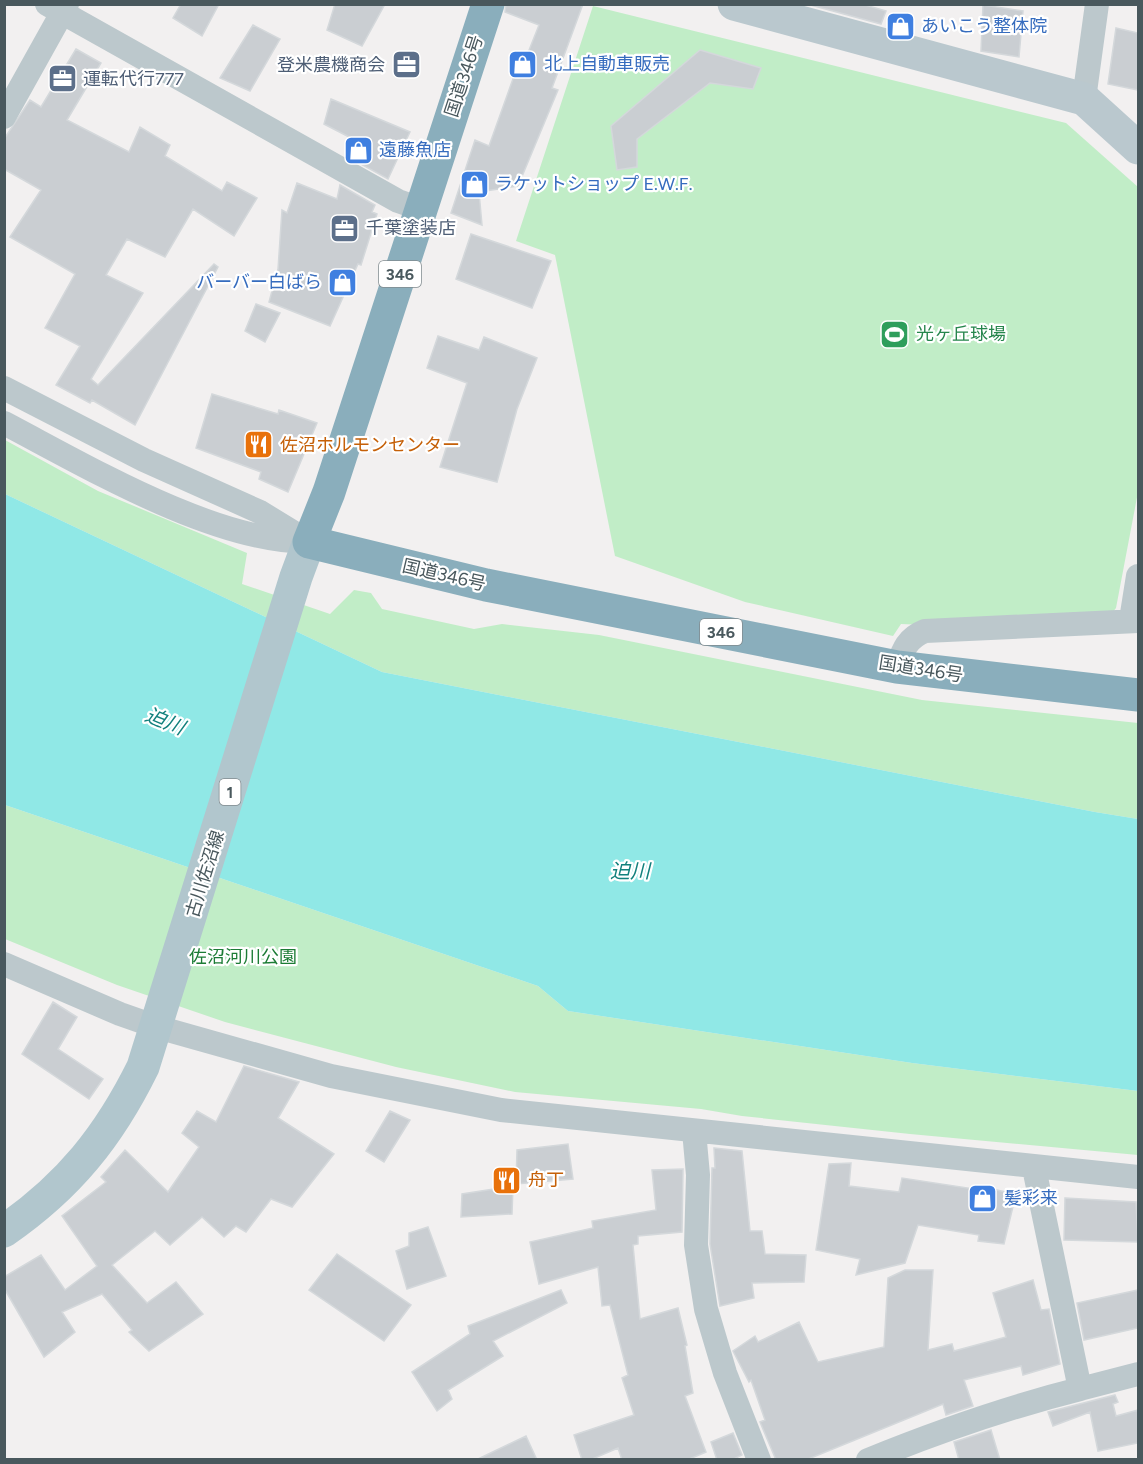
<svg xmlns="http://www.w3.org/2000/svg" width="1143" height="1464" viewBox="0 0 1143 1464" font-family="Figtree,'Noto Sans JP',sans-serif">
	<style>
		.green { fill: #c1edc7 }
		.water { fill: #90e8e6 }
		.building { fill: #caced2; stroke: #d4d8db; stroke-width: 1.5 }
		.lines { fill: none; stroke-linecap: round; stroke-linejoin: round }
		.street { stroke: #bcc8cc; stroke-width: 24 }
		.secondary { stroke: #bac8ce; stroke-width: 33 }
		.primary { stroke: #b1c6cd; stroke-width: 33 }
		.highway { stroke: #8aaebc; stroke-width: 33 }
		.labels { text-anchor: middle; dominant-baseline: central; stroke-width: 4.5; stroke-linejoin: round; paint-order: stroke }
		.shield { fill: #fff; stroke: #808a8e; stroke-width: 1.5 }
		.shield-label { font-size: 16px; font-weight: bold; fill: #49585d }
		.shop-label { font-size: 18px; fill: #366cbe; stroke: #fff; text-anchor: start }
		.service-label { font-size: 18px; fill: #4e5e75; stroke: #fff; text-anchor: start }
		.street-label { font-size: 18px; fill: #49585d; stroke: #fff }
		.leisure-label { font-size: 18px; fill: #27864d; stroke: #fff; text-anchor: start }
		.food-label { font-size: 18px; fill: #c56008; stroke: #fff; text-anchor: start }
		.park-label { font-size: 18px; fill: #1c7c35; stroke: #fff }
		.water-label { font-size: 20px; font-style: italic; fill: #12807d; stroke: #fff }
	</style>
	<rect width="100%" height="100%" fill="#f2f0f0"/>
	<!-- green -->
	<path class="green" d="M593,6L1066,123L1138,187V492L1116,608L1097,632L901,624L893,636L745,602L615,556L555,255L516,241Z
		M5,440L98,491L247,553L242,584L330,614L354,590L371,593L382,609L474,629L502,624L599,635L922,700L1138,723V819L1095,812L382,672L5,494Z
		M5,805L538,986L568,1011L912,1063L1138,1091V1155L910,1134L742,1116L701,1109L515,1092L396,1067L225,1022L117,985L5,939Z"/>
	<!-- water -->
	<path class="water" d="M5,494L382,672L1095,812L1138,819V1091L912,1063L568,1011L538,986L5,805Z"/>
	<!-- building -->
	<path class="building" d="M181,4H219L202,36L173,18Z
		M335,4H385L362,46L327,30Z
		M506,4H583L552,88L558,90L518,186L479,192L482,225L451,213L475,140L489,146L514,76L518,78L539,25L505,12Z
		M807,4H862L886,11L881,24Z
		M983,5L1023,11L1019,57L981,51Z
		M253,25L280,39L250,91L220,78Z
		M1116,28L1138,33V90L1108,84Z
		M76,49L101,63L67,120L129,152L140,127L170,145L165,156L222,191L227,182L257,198L234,236L193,209L165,257L127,239L106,275L143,293L91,379L98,385L214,264L218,267L135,425L92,400L90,403L56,385L80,346L45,328L75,274L10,237L41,190L4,169V139L30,100L41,107Z
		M700,50L761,68L753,89L710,83L637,139V167L617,170L611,126Z
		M331,99L410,132L388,179L348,157L353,139L324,124Z
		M297,183L337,199L340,185L375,205L372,212L377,214L361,265L358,264L330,326L269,302L278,269L282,210L287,213Z
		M471,234L551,261L532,308L456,279Z
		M256,304L280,313L265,342L245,331Z
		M438,336L479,350L484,337L537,358L517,409L497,482L440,467L467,383L427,368Z
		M212,394L278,414L279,410L317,423L288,492L259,479L261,472L196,448Z
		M53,1002L77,1017L58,1049L103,1079L89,1099L22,1054Z
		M244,1066L299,1082L278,1118L334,1154L292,1207L271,1199L246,1232L236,1226L224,1237L202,1217L170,1245L155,1231L112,1265L147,1303L176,1282L203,1314L149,1351L129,1332L132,1330L102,1294L62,1312L75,1332L44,1357L4,1288V1277L41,1255L65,1290L97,1266L62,1216L106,1182L101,1177L125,1150L168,1192L199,1147L182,1133L197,1111L216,1122Z
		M390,1111L410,1120L384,1162L366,1151Z
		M568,1144L573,1179L516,1184L517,1150Z
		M714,1148L742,1151L750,1231H762L765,1254L806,1255L804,1282L752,1283L754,1298L720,1306L710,1244L712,1168H715Z
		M851,1163L849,1186L899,1192L902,1178L987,1191V1188L1016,1194L1004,1244L978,1241L979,1235L918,1225L905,1263L856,1275L860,1259L816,1250L829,1164Z
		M683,1169L682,1232L638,1236V1244L633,1245L640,1319L678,1308L687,1345L685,1346L693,1393L685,1396L706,1452L687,1460H622L618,1448L590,1460H582L574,1435L634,1415L622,1378L628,1375L610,1305L602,1306L598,1267L539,1284L530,1242L593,1228L592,1221L656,1210L652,1170Z
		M513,1186L512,1214L461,1217L462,1194Z
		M1065,1198L1136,1202L1138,1242L1064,1240Z
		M428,1227L446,1276L407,1289L396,1251L409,1246V1233Z
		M337,1254L411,1305L384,1341L309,1290Z
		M905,1270H933L928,1350L952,1344L954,1351L1006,1337L993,1293L1033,1280L1041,1310L1049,1309L1060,1364L1023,1375L1021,1366L964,1380L973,1406L946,1415L943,1404L806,1460H776L760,1422L765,1420L751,1380L749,1382L733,1351L755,1336L758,1342L799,1322L818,1362L884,1347L888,1278Z
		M561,1290L567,1303L493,1341L503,1356L448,1390L452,1399L437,1411L412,1372L470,1334L468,1326Z
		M1138,1290V1328L1084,1340L1077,1303Z
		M1115,1395L1118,1402L1113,1404L1116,1416L1138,1410V1443L1098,1451L1090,1412L1053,1426L1048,1412Z
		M991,1430L1000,1460H959L954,1442Z
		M733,1433L742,1455L732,1460H717L711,1442Z
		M526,1436L537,1460H476Z"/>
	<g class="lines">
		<!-- street -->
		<path class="street" d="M47,4L398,201L421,209
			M1084,99L1097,4
			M4,117L67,4
			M4,388L144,460L260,512L309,542
			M4,423C88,467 212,541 307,542
			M1131,620L1138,576
			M897,667C903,650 907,638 925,631L1138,621
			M4,964L120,1014L157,1027L331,1076L501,1110L1138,1177
			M694,1131L698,1175L696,1245L706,1309L725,1373L759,1460
			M1034,1168L1080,1389L1138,1374
			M868,1460C937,1432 1008,1407 1080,1389"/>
		<!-- secondary -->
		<path class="secondary" d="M734,4L1084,99L1138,148"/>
		<!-- primary -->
		<path class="primary" d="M4,1231C69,1186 109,1136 143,1067L296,577L309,542"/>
		<!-- highway -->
		<path class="highway" d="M488,4L329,492L309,542L486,585L897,667L1138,695"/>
	</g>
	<!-- icons -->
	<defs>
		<symbol id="shop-square" viewBox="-11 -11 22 22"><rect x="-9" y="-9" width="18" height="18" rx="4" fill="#3f7fe0" stroke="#fff"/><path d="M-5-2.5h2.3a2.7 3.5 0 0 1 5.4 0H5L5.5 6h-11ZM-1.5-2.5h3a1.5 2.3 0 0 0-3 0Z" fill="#fff"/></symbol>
		<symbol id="office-square" viewBox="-11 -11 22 22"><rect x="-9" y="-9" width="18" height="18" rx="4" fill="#5c6f8a" stroke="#fff"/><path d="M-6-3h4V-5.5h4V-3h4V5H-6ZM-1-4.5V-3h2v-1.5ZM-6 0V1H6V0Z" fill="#fff"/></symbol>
		<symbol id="stadium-square" viewBox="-11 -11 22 22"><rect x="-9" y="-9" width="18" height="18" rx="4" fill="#2e9e5b" stroke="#fff"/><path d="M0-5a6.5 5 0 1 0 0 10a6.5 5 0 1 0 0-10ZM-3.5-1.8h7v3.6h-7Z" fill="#fff"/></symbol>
		<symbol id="restaurant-square" viewBox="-11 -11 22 22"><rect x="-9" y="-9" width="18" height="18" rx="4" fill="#e8710a" stroke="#fff"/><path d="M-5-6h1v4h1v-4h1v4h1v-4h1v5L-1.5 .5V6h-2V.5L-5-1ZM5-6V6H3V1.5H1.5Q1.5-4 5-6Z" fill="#fff"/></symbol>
	</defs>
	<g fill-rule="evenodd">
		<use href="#shop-square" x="884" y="10" width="33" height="33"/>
		<use href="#shop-square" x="506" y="48" width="33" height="33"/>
		<use href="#office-square" x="390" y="48" width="33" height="33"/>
		<use href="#office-square" x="46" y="62" width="33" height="33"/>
		<use href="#shop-square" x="342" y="134" width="33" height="33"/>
		<use href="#shop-square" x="458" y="168" width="33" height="33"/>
		<use href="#office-square" x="328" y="212" width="33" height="33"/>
		<use href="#shop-square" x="326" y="266" width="33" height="33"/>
		<use href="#stadium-square" x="878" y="318" width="33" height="33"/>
		<use href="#restaurant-square" x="242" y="428" width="33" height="33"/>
		<use href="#restaurant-square" x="490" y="1164" width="33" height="33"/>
		<use href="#shop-square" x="966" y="1182" width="33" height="33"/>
	</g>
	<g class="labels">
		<!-- shield labels -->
		<g class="shield">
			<rect x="379" y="261" width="42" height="26" rx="4.5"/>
			<rect x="700" y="619" width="42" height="26" rx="4.5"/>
			<rect x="219.5" y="779" width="21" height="26" rx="4.5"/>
		</g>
		<g class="shield-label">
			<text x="400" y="274">346</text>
			<text x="721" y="632">346</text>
			<text x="230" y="792">1</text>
		</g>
		<!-- shop labels -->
		<g class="shop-label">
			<text x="921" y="26">あいこう整体院</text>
			<text x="544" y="64">北上自動車販売</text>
			<text x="379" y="150">遠藤魚店</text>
			<text x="495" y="184">ラケットショップ E.W.F.</text>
			<text x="322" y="282" text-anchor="end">バーバー白ばら</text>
			<text x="1004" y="1198">髪彩来</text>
		</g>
		<!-- service labels -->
		<g class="service-label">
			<text x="385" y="65" text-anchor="end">登米農機商会</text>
			<text x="83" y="79">運転代行777</text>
			<text x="366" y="228">千葉塗装店</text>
		</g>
		<!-- street labels -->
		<g class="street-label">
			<text transform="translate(464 76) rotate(-72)">国道346号</text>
			<text transform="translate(444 575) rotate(13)">国道346号</text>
			<text transform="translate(921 669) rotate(9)">国道346号</text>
			<text transform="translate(205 874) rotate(-73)">古川佐沼線</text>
		</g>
		<!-- leisure labels -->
		<g class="leisure-label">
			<text x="916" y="334">光ヶ丘球場</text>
		</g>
		<!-- food labels -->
		<g class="food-label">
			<text x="280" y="445">佐沼ホルモンセンター</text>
			<text x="528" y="1180">舟丁</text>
		</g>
		<!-- park labels -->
		<g class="park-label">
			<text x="243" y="957">佐沼河川公園</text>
		</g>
		<!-- water labels -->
		<g class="water-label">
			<text transform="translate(165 721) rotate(22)">迫川</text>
			<text x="630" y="871">迫川</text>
		</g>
	</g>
	<!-- border -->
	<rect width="1143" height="1464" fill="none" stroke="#49585d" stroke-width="12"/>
</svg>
